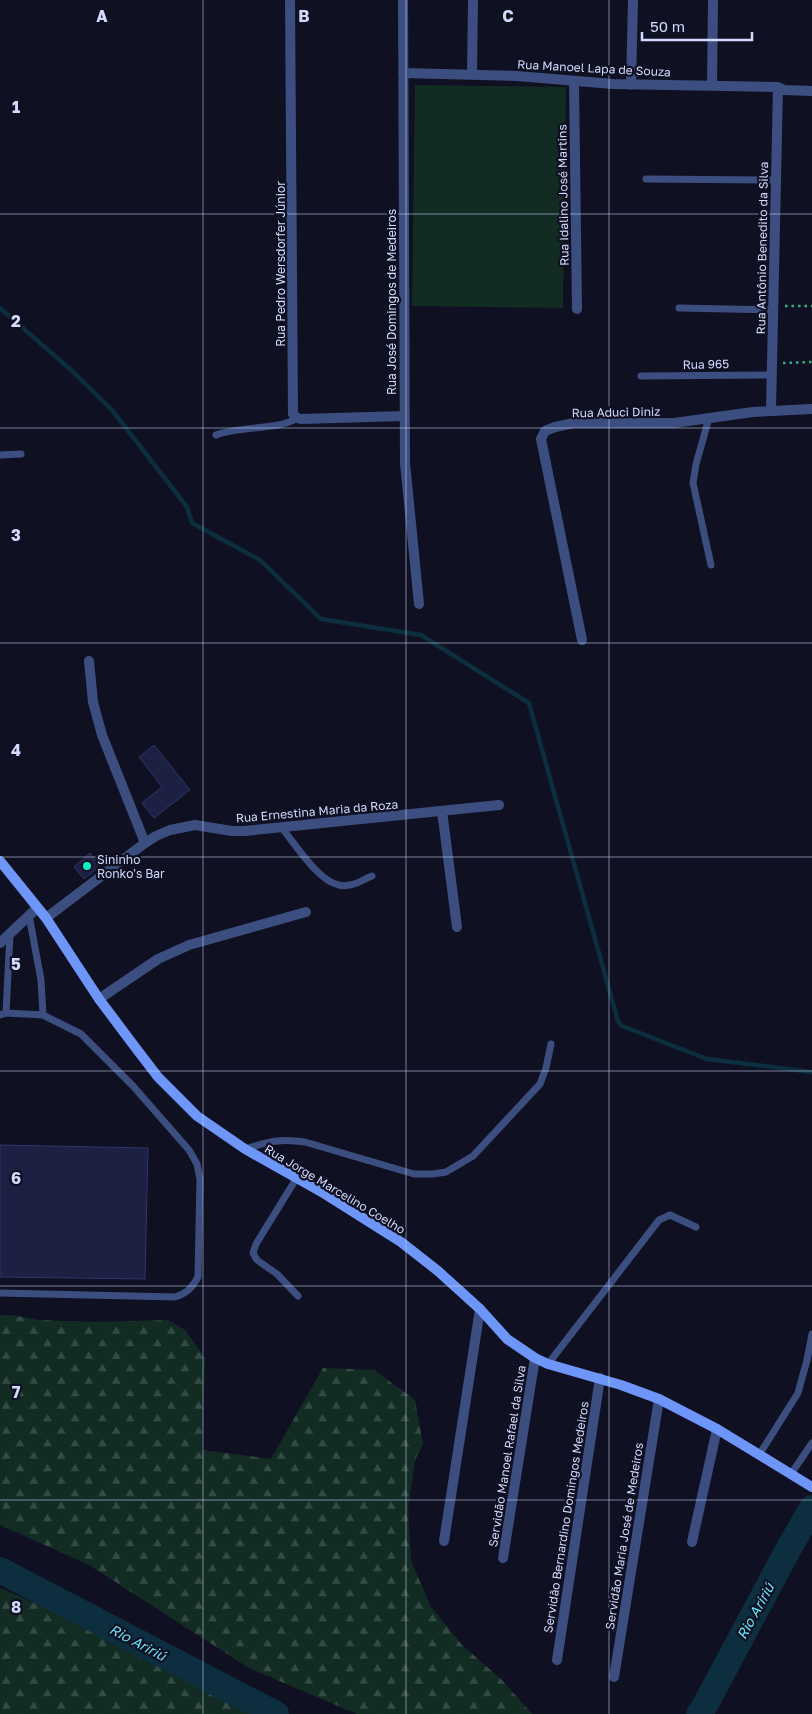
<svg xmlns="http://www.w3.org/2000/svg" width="812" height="1714" viewBox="0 0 812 1714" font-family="'Golos Text',sans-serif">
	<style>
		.green { fill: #122c23 }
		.forest { fill: url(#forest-firs) }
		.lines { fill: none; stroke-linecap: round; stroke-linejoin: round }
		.stream { stroke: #0c2e3e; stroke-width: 4.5 }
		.river { stroke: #0c2e3e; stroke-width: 26 }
		.building { fill: #1c2042; stroke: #2f366d }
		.path { stroke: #34af81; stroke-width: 2.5; stroke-dasharray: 2.5 4; stroke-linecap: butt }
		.lane { stroke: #3c4e7f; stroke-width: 7 }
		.street { stroke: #3c4e7f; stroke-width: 10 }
		.secondary { stroke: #6e95f8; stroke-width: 10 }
		.grid { fill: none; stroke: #d2dafd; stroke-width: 1; stroke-opacity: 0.55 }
		.poi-dot { fill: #0bf0c0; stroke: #0f1122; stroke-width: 2 }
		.labels { text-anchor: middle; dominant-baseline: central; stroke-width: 4.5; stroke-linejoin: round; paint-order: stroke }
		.street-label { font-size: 12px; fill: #d2dafd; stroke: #0f1122 }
		.poi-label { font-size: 12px; fill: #d2dafd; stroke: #0f1122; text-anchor: start }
		.water-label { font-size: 14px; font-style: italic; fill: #65e1f8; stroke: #0f1122 }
		.grid-label { font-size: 16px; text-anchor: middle; font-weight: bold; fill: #d2dafd; stroke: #0f1122; stroke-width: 4.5; stroke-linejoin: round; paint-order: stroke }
	</style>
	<defs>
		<pattern id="forest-firs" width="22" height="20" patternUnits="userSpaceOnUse" patternTransform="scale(1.25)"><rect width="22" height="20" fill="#122c23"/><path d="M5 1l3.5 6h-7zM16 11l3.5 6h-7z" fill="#344a44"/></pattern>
	</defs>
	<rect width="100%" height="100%" fill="#0f1122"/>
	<!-- green -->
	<path class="green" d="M415,85L566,87L563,308L412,306Z"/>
	<!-- forest -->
	<path class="forest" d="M0,1315H12L39,1320L95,1322L168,1320L185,1330L205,1358L202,1450L271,1459L323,1368L374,1370L415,1400L423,1444L415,1460L408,1509L411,1561L431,1607L462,1645L503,1681L532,1714H357L249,1668L89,1565L0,1525Z
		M0,1588L53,1611L262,1714H0Z"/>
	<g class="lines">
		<!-- stream -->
		<path class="stream" d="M0,308L70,369L112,410L187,507L192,523L260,560L321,619L421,635L529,703L618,1021L622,1026L707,1059L812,1072"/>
		<!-- river -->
		<path class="river" d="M0,1570L276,1714
			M699,1714L704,1707L790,1546L812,1508"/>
	</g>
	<!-- building -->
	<path class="building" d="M154,745L190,790L154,818L142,803L162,787L139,757Z
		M90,853L100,866L84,879L74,867Z
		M0,1145L148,1148L145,1279L0,1277Z"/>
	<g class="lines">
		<!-- path -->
		<path class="path" d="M785,306H812
			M783,363L812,362"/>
		<!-- lane -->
		<path class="lane" d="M646,179L776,180
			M679,308L773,310
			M641,376L771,375
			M709,418L696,464L693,483L711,565
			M216,435C238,426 281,430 297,418
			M0,455L21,454
			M282,828C295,844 318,881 339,885C351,888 362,880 372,876
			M29,915L41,980L43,1015
			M6,1013L10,934
			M0,1015L6,1013L43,1015L81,1034L133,1086L189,1150L197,1164L200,1179L198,1277C192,1288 187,1293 175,1297L0,1293
			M245,1149C268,1142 280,1138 305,1142L414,1174H433L446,1172L473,1156L540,1084L546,1068L551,1044
			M296,1179L256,1244L253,1253L257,1260L277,1274L298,1296
			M548,1364L659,1220L670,1215L696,1227
			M759,1455L798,1393L807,1360L812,1334
			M791,1474L812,1443"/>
		<!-- street -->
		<path class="street" d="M290,0L293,414L297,418L301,419L404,416
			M403,0L405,463L419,604
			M403,73L517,76L613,84L778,87L784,90L812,91
			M472,74L473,0
			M574,82L577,309
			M631,85L633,0
			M712,86L713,0
			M771,410L778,87
			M582,640L541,439L545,431L555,427L574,423H674L753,412L812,409
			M89,661L93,702L102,735L145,843
			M442,811L457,927
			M46,918L145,843L156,836L170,830L195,825L232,831H245L499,805
			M0,943L37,908
			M99,999L158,959L189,945L306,912
			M444,1541L480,1309
			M692,1542L717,1429
			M503,1558L535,1358
			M557,1660L600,1378
			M614,1677L659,1399"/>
		<!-- secondary -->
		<path class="secondary" d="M0,861L46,918L99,999L135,1047L158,1077L197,1116L245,1149L325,1194L401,1242L438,1271L480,1309L507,1339L535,1358L548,1364L621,1385L659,1399L717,1429L812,1487"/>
	</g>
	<!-- grid -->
	<path class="grid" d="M203,0V1714M406,0V1714M609,0V1714M0,214H812M0,428H812M0,643H812M0,857H812M0,1071H812M0,1286H812M0,1500H812"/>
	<!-- markers -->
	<circle class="poi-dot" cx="87" cy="866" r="5"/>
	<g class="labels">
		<!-- street labels -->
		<g class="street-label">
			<text transform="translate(594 68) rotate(3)">Rua Manoel Lapa de Souza</text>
			<text transform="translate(563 195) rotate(-91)">Rua Idalino José Martins</text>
			<text transform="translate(762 248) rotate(-89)">Rua Antônio Benedito da Silva</text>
			<text transform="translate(280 264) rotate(-90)">Rua Pedro Wersdorfer Júnior</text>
			<text transform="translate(391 302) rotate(-90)">Rua José Domingos de Medeiros</text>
			<text transform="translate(706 364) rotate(-1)">Rua 965</text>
			<text transform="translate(616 412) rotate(-1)">Rua Aduci Diniz</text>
			<text transform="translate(317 811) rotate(-5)">Rua Ernestina Maria da Roza</text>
			<text transform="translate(335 1189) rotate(31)">Rua Jorge Marcelino Coelho</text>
			<text transform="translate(507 1456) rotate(-81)">Servidão Manoel Rafael da Silva</text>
			<text transform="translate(566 1517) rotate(-81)">Servidão Bernardino Domingos Medeiros</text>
			<text transform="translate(624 1536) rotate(-81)">Servidão Maria José de Medeiros</text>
		</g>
		<!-- poi labels -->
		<g class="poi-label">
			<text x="97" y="859">Sininho<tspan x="97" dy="14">Ronko's Bar</tspan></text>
		</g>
		<!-- water labels -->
		<g class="water-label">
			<text transform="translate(755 1611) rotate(-61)">Rio Aririú</text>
			<text transform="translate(138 1642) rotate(28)">Rio Aririú</text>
		</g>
	</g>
	<g class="grid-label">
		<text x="102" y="22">A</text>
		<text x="304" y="22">B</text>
		<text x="508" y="22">C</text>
		<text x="16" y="113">1</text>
		<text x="16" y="327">2</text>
		<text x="16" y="541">3</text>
		<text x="16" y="756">4</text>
		<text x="16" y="970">5</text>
		<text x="16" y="1184">6</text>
		<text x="16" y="1398">7</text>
		<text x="16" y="1613">8</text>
	</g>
	<!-- scale -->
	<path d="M642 32v8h110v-8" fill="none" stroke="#d2dafd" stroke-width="2.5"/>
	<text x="650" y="32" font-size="15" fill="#d2dafd" stroke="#0f1122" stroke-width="4" paint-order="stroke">50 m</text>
</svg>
